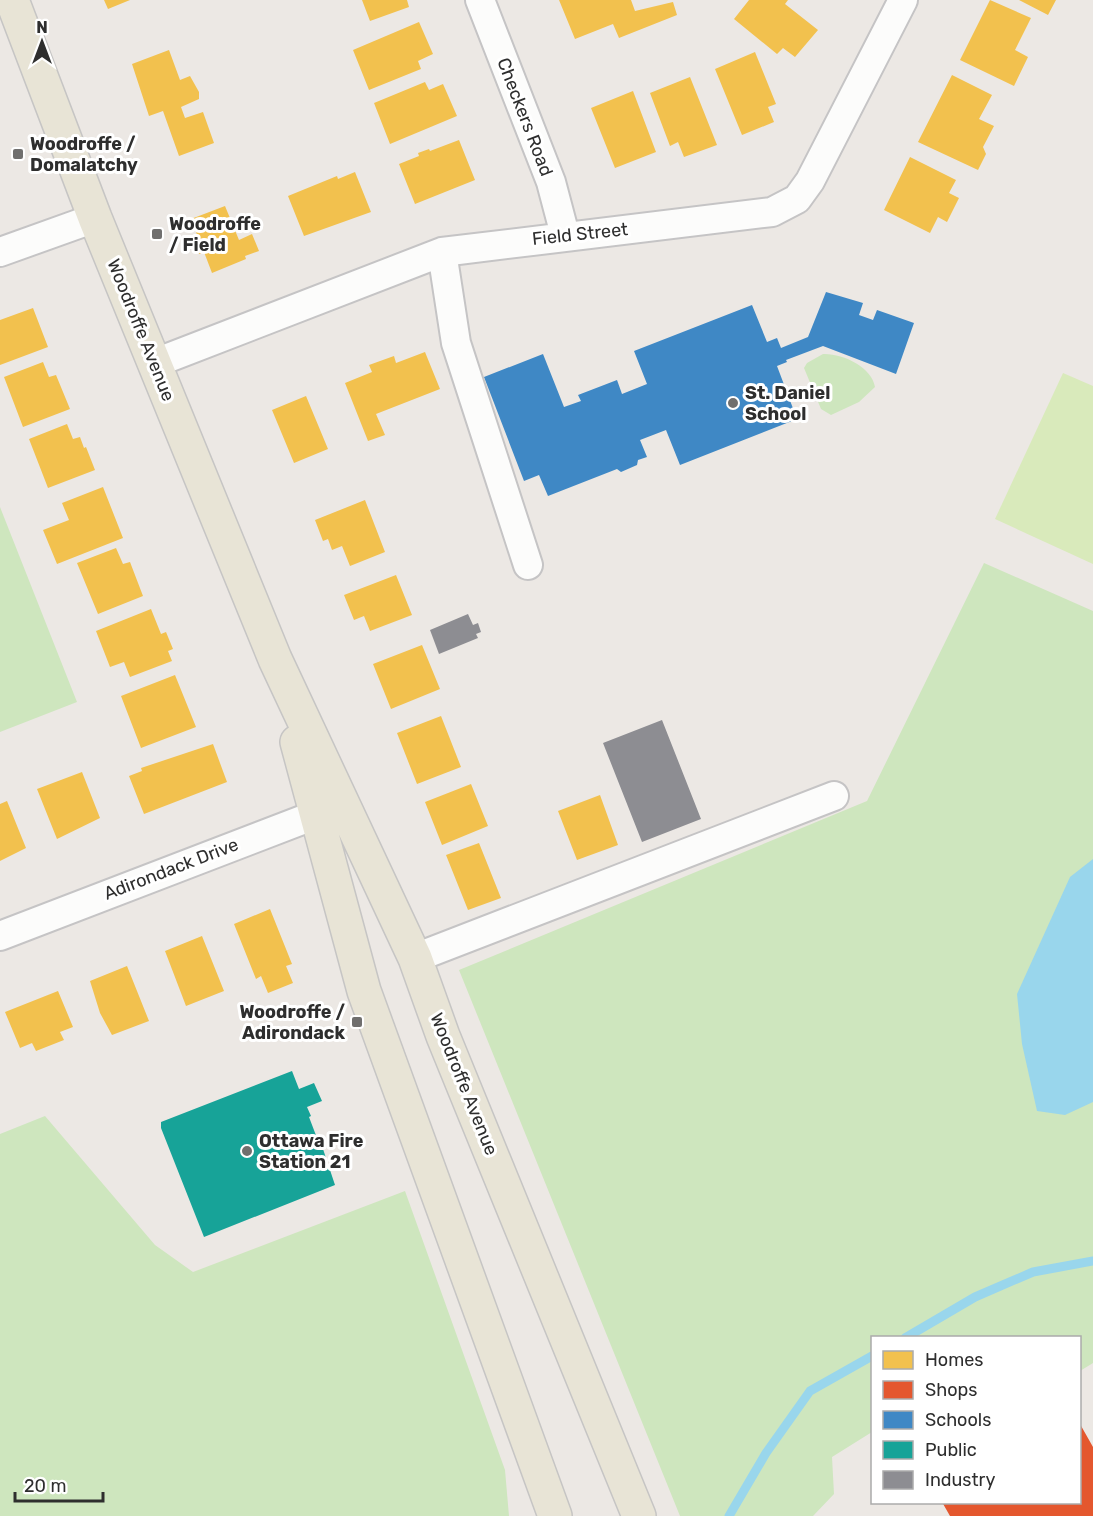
<svg xmlns="http://www.w3.org/2000/svg" width="1093" height="1516" viewBox="0 0 1093 1516" font-family="Rubik,sans-serif">
	<style>
		.green { fill: #cee6be }
		.pitch { fill: #d9eabb }
		.water { fill: #99d6ec }
		.homes { fill: #f2c14e }
		.shops { fill: #e4572e }
		.schools { fill: #3f88c5 }
		.public { fill: #17a398 }
		.industry { fill: #8d8d92 }
		.lines { fill: none; stroke-linecap: round; stroke-linejoin: round }
		.stream { stroke: #99d6ec; stroke-width: 9 }
		.minor-casing { stroke: #c5c4c5; stroke-width: 32 }
		.major-casing { stroke: #c6c5c4; stroke-width: 36 }
		.minor { stroke: #fcfcfb; stroke-width: 28 }
		.major { stroke: #e8e4d6; stroke-width: 33 }
		.poi-dot { fill: #706f6e; stroke: #fff; stroke-width: 2 }
		.labels { text-anchor: middle; dominant-baseline: central; stroke-width: 6; stroke-linejoin: round; paint-order: stroke }
		.street-label { font-size: 18px; fill: #2e2e2e; stroke: #fff }
		.poi-label { font-size: 18px; font-weight: bold; fill: #2e2e2e; stroke: #fff; text-anchor: start }
	</style>
	<rect width="100%" height="100%" fill="#ece8e4"/>
	<!-- green -->
	<path class="green" d="M823,354C842,353 872,367 875,387L859,402L831,415L821,409L804,368L807,363Z
		M0,507L77,702L0,732Z
		M984,563L1093,611V1363L1080,1371V1338H872V1432L832,1457L834,1494L813,1516H680L459,970L867,801Z
		M45,1116L155,1245L193,1272L405,1191L505,1470L509,1516H0V1134Z"/>
	<!-- pitch -->
	<path class="pitch" d="M1063,373L1093,386V564L995,519Z"/>
	<!-- water -->
	<path class="water" d="M1093,859V1102L1065,1115L1037,1111L1022,1044L1017,994L1070,877Z"/>
	<!-- homes -->
	<path class="homes" d="M104,0H130L108,9Z
		M362,0H407L409,7L370,21Z
		M559,0H631L635,11L673,2L677,15L619,38L613,24L575,39Z
		M749,0H788L785,4L818,30L795,57L783,48L777,54L734,19Z
		M990,0L1031,18L1015,50L1028,57L1014,86L960,60Z
		M1019,0H1056L1048,15Z
		M419,22L433,54L418,61L421,69L369,90L353,50Z
		M169,50L180,80L190,76L199,92V99L181,107L185,118L203,112L214,143L179,156L163,111L149,116L132,64Z
		M755,52L776,104L768,107L774,122L742,135L715,69Z
		M952,75L992,95L979,119L994,126L983,147L986,154L978,170L918,142Z
		M690,77L717,145L684,157L678,142L670,146L650,93Z
		M425,82L429,90L443,84L457,116L390,144L374,103Z
		M633,91L656,152L615,168L591,108Z
		M459,140L475,180L415,204L399,164L419,156L418,153L429,149L430,151Z
		M910,157L956,180L949,193L959,198L947,222L938,217L930,233L884,210Z
		M355,172L371,212L304,236L288,196L337,176L338,179Z
		M225,206L239,240L252,234L259,251L245,256L246,259L212,273L204,252L199,254L196,247L201,245L191,219Z
		M33,308L48,347L0,365V320Z
		M425,352L440,389L376,414L385,435L368,441L345,383L372,372L369,365L394,356L396,363Z
		M43,362L49,377L56,375L70,409L23,427L4,377Z
		M306,396L328,449L294,463L272,410Z
		M67,424L73,439L80,437L84,448L86,447L95,470L48,488L29,439Z
		M103,487L123,538L57,564L43,530L69,520L62,503Z
		M365,500L385,552L350,566L342,546L332,550L328,539L323,541L315,520Z
		M116,548L123,564L130,562L143,596L98,614L77,563Z
		M396,575L412,615L370,631L364,616L354,620L344,595Z
		M151,609L161,634L166,632L173,649L168,651L172,661L130,677L124,662L110,667L96,631Z
		M422,645L440,689L391,709L373,664Z
		M175,675L196,727L141,748L121,696Z
		M441,716L461,767L417,784L397,733Z
		M213,744L227,782L144,814L129,776L142,771L141,768Z
		M82,772L100,818L57,839L37,789Z
		M471,784L488,826L442,845L425,802Z
		M600,795L618,845L577,860L558,811Z
		M7,801L26,848L0,861V804Z
		M479,843L501,898L468,910L446,855Z
		M270,909L292,964L286,966L293,983L268,993L261,976L256,979L234,924Z
		M202,936L224,991L186,1006L165,951Z
		M127,966L149,1021L112,1035L100,1013L90,981Z
		M58,991L73,1027L60,1032L64,1040L36,1051L32,1043L20,1048L5,1012Z"/>
	<!-- shops -->
	<path class="shops" d="M1080,1424L1093,1447V1516H950L942,1502H1080Z"/>
	<!-- schools -->
	<path class="schools" d="M826,292L863,303L859,315L873,320L877,310L914,323L896,374L823,346L786,360L787,362L777,366L797,419L680,465L666,430L640,440L647,457L638,460L637,465L621,472L617,469L548,496L539,475L524,481L484,377L543,354L564,407L581,401L578,395L617,380L622,394L647,384L634,351L752,305L767,342L777,338L781,348L808,337Z"/>
	<!-- public -->
	<path class="public" d="M292,1071L299,1089L314,1083L322,1101L307,1107L311,1116L309,1117L317,1138L319,1137L335,1185L204,1237L161,1128V1122Z"/>
	<!-- industry -->
	<path class="industry" d="M468,614L473,625L478,623L481,632L476,634L478,638L439,654L430,630Z
		M662,720L701,819L642,842L603,743Z"/>
	<g class="lines">
		<!-- stream -->
		<path class="stream" d="M905,1338L975,1297L1033,1272L1093,1261
			M729,1516L766,1453L810,1391L872,1356"/>
		<defs>
			<path id="minor" d="M480,0L551,182L565,235
				M0,252L95,218
				M442,252L456,343L528,565
				M155,363L442,252L772,212L797,199L810,181L903,0
				M0,936L336,807
				M415,958L834,796"/>
			<path id="major" d="M12,0L95,218L275,659L415,958L443,1036L639,1516
				M297,742L364,991L555,1516"/>
		</defs>
		<!-- minor casing -->
		<use href="#minor" class="minor-casing"/>
		<!-- major casing -->
		<use href="#major" class="major-casing"/>
		<!-- minor -->
		<use href="#minor" class="minor"/>
		<!-- major -->
		<use href="#major" class="major"/>
	</g>
	<!-- markers -->
	<g class="poi-dot">
		<rect x="12" y="148" width="12" height="12" rx="3"/>
		<rect x="151" y="228" width="12" height="12" rx="3"/>
		<circle cx="733" cy="403" r="6"/>
		<rect x="351" y="1016" width="12" height="12" rx="3"/>
		<circle cx="247" cy="1151" r="6"/>
	</g>
	<g class="labels">
		<!-- street labels -->
		<g class="street-label">
			<text transform="translate(525 117) rotate(69)">Checkers Road</text>
			<text transform="translate(580 234) rotate(-6)">Field Street</text>
			<text transform="translate(141 330) rotate(68)">Woodroffe Avenue</text>
			<text transform="translate(171 869) rotate(-21)">Adirondack Drive</text>
			<text transform="translate(464 1084) rotate(68)">Woodroffe Avenue</text>
		</g>
		<!-- poi labels -->
		<g class="poi-label">
			<text x="30" y="144">Woodroffe /<tspan x="30" dy="21">Domalatchy</tspan></text>
			<text x="169" y="224">Woodroffe<tspan x="169" dy="21">/ Field</tspan></text>
			<text x="745" y="393">St. Daniel<tspan x="745" dy="21">School</tspan></text>
			<text x="345" y="1012" text-anchor="end">Woodroffe /<tspan x="345" dy="21">Adirondack</tspan></text>
			<text x="259" y="1141">Ottawa Fire<tspan x="259" dy="21">Station 21</tspan></text>
		</g>
	</g>
	<!-- legend -->
	<rect x="871" y="1336" width="210" height="168" fill="#ffffff" stroke="#ababab" stroke-width="1.5"/>
	<rect x="883" y="1351" width="30" height="18" fill="#f2c14e" stroke="#ababab" stroke-width="1.5"/>
	<text x="925" y="1366" font-size="18" fill="#2e2e2e">Homes</text>
	<rect x="883" y="1381" width="30" height="18" fill="#e4572e" stroke="#ababab" stroke-width="1.5"/>
	<text x="925" y="1396" font-size="18" fill="#2e2e2e">Shops</text>
	<rect x="883" y="1411" width="30" height="18" fill="#3f88c5" stroke="#ababab" stroke-width="1.5"/>
	<text x="925" y="1426" font-size="18" fill="#2e2e2e">Schools</text>
	<rect x="883" y="1441" width="30" height="18" fill="#17a398" stroke="#ababab" stroke-width="1.5"/>
	<text x="925" y="1456" font-size="18" fill="#2e2e2e">Public</text>
	<rect x="883" y="1471" width="30" height="18" fill="#8d8d92" stroke="#ababab" stroke-width="1.5"/>
	<text x="925" y="1486" font-size="18" fill="#2e2e2e">Industry</text>
	<!-- north arrow -->
	<g transform="translate(42 42)" stroke="#ffffff" stroke-width="4.5" paint-order="stroke">
	<path d="M0-4.5L10 22L0 15L-10 22Z" fill="#2e2e2e"/>
	<text y="-9" font-size="16" font-weight="bold" text-anchor="middle" fill="#2e2e2e">N</text>
	</g>
	<!-- scale -->
	<path d="M15 1492v9h88v-9" fill="none" stroke="#2e2e2e" stroke-width="3"/>
	<text x="24" y="1492" font-size="18" fill="#2e2e2e" stroke="#ffffff" stroke-width="4.5" paint-order="stroke">20 m</text>
</svg>
